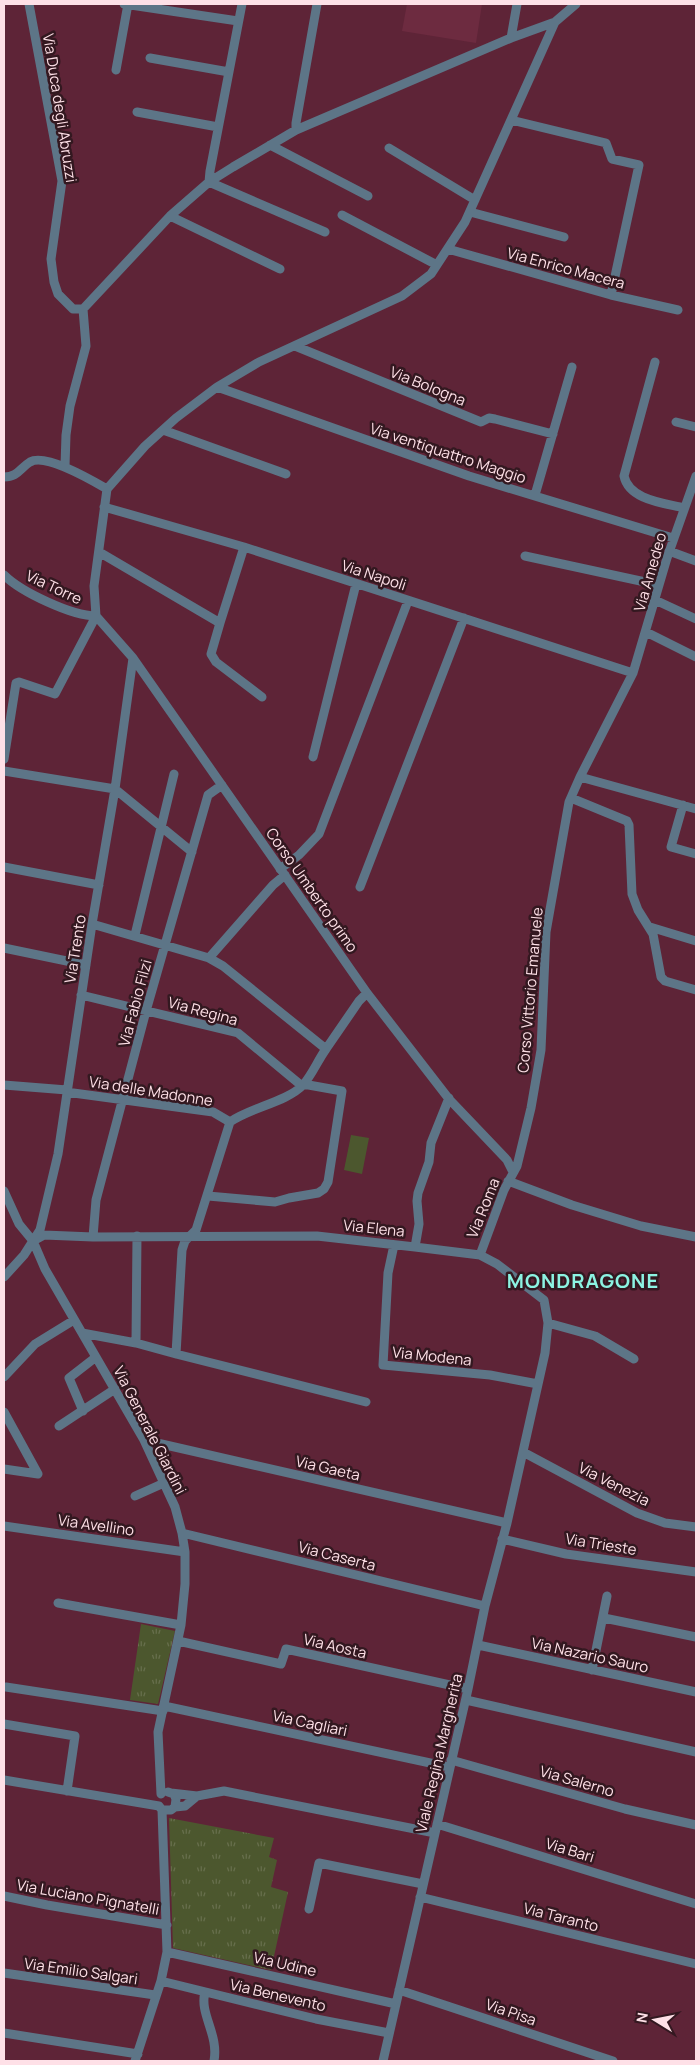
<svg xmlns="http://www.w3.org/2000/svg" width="700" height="2065" viewBox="0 0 700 2065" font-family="Manrope,sans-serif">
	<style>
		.built { fill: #6d2b40 }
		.grass { fill: url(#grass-tufts) }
		.pitch { fill: #4c572e }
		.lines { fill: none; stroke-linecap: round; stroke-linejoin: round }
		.minor { stroke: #5d7587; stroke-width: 9 }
		.labels { text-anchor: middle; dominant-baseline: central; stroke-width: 5; stroke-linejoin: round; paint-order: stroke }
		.street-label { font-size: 15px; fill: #fee0e7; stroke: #331820 }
		.district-label { font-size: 20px; font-weight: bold; letter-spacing: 1px; fill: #8cf3e2; stroke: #331820 }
	</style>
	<defs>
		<pattern id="grass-tufts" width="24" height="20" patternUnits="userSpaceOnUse" patternTransform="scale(1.25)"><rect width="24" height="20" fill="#4c572e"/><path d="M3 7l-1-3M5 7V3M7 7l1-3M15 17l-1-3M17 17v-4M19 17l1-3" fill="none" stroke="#676f4c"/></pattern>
	</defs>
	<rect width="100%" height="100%" fill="#5e2437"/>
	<!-- built -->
	<path class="built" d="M407,4H482L476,43L402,31Z"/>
	<!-- grass -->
	<path class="grass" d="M141,1624L175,1631L158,1704L130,1700Z
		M169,1818L274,1838L269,1857L277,1860L271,1887L288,1892L271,1970L173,1948Z"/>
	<!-- pitch -->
	<path class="pitch" d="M351,1135L369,1138L362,1174L344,1170Z"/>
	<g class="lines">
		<!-- minor -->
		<path class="minor" d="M29,4L62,181L51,259L54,282L58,294L73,309H83L86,346L70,406L66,435L65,466
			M124,4L238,21
			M242,4L210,171L209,182L325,232
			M511,38L517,4
			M150,58L229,72
			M116,70L128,4
			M137,112L218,127
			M511,120L606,143L612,159L639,165L611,295
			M296,130V123L317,4
			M270,145L368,196
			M389,148L475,200
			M470,212L564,237
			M342,215L437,265
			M170,216L280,269
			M448,249L611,295L678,310
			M83,309L170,216L209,182L233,167L296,130L511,38L555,22L576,4
			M295,346L481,422L489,418L495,419L553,434
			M655,362L624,476C629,500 664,503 684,508
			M217,387L469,476L673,538
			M676,422L696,427
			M163,430L286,474
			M4,477C18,477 20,468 30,462C46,453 93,481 107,489
			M535,495L572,367
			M104,507L244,547L633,673
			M669,551L696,561
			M99,552L220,623L244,547
			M525,556L659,585
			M4,575C21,592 72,616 96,616
			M655,600L696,619
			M96,616L94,586L107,489L145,446L176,418L217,387L259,362L402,296L431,274L465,222L555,22
			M96,616L133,658L367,993L449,1099L507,1160L513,1172
			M220,623L211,654L216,662L262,697
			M646,632L696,657
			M313,757L356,584
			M4,759L16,683L19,682L55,694L96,616
			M4,771L115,789L192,852
			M580,777L696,809
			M571,798L627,821L629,825L632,894L638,910L653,934L661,977L665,981L696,990
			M683,805L671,847L696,854
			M4,867L99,885
			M280,869L299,855L319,834L408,601
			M360,887L464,618
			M92,924L209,958L223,966L326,1049L359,1001L367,993
			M650,927L696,941
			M135,935L174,774
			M4,948L86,965
			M209,958L273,885L285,875
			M81,995L238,1033L302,1086
			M4,1085L67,1090
			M66,1092L213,1112L230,1122
			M508,1181L572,1205L641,1226L696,1237
			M4,1191L19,1224L33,1241L45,1269L144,1440L175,1507L182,1533L185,1552V1584L181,1625L158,1732L161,1794
			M208,1196L275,1202L289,1198L318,1193L324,1189L328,1182L342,1091L303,1084
			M93,1237L96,1200L146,1011L208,795L222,785
			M33,1241L44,1235L93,1237L317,1236L415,1247L480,1255L497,1264L544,1300L548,1323L545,1353L507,1523L485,1606L468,1689L383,2061
			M394,1245L388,1273L383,1365L490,1375L538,1384
			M415,1247L419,1224L417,1201L418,1193L429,1162L431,1143L449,1098
			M480,1255L504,1190L517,1166L531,1108L541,1050L546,932L569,802L580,777L633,673L667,558L696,476
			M4,1277L24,1255L40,1230L58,1154L92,924L115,789L133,658
			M548,1323L595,1336L634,1359
			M82,1333L136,1343L176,1354L182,1250L185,1241L196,1230L230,1122C249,1108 287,1102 303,1085C312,1075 318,1060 326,1049
			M136,1343L137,1236
			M176,1354L366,1402
			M4,1377L35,1344L74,1320
			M83,1411L69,1378L96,1357
			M4,1412L38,1474L4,1469
			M59,1426L115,1389
			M144,1440L507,1523
			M523,1452L637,1513L665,1523L696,1527
			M135,1496L164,1483
			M4,1526L185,1552
			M182,1533L485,1606
			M502,1539L566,1554L696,1572
			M58,1603L181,1625
			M604,1618L696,1637
			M178,1641L281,1664L286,1649L468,1689
			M478,1645L696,1692
			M592,1670L607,1596
			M6,1687L163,1711
			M466,1700L696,1752
			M164,1706L449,1767
			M4,1724L75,1736L67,1791
			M451,1760L625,1809L696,1825
			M4,1780L159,1806
			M168,1792L174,1794L176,1799L175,1807
			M171,1793L197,1796L224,1791L435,1833
			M159,1806L162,1810H171L175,1807L185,1806L197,1796
			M437,1824L696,1904
			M4,1896L47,1905L167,1925
			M420,1897L696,1964
			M309,1909L319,1863L423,1884
			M167,1952L396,2004
			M4,1973L155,1995
			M161,1981L316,2019L389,2033
			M399,1990L613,2061
			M205,1992C199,2014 219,2034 214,2061
			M4,2033L138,2054
			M135,2061L161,1981L167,1952L162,1810"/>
	</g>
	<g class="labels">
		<!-- street labels -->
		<g class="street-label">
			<text transform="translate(60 108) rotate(81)">Via Duca degli Abruzzi</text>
			<text transform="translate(566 268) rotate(15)">Via Enrico Macera</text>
			<text transform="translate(428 386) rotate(22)">Via Bologna</text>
			<text transform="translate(448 453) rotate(18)">Via ventiquattro Maggio</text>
			<text transform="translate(650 572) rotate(-74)">Via Amedeo</text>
			<text transform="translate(374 575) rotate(18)">Via Napoli</text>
			<text transform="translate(54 587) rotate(25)">Via Torre</text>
			<text transform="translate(312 890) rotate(55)">Corso Umberto primo</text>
			<text transform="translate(75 949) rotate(-81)">Via Trento</text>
			<text transform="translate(530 990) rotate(-85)">Corso Vittorio Emanuele</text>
			<text transform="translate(135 1003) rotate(-75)">Via Fabio Filzi</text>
			<text transform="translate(203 1011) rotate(15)">Via Regina</text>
			<text transform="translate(151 1091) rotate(9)">Via delle Madonne</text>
			<text transform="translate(483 1208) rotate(-68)">Via Roma</text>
			<text transform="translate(374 1228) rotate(6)">Via Elena</text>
			<text transform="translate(432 1356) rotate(6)">Via Modena</text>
			<text transform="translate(150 1430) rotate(63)">Via Generale Giardini</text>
			<text transform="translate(328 1468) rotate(13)">Via Gaeta</text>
			<text transform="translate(614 1484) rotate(27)">Via Venezia</text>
			<text transform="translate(96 1525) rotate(8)">Via Avellino</text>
			<text transform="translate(601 1544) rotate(9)">Via Trieste</text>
			<text transform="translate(337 1556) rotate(14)">Via Caserta</text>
			<text transform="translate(335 1646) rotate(13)">Via Aosta</text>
			<text transform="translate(590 1655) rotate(12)">Via Nazario Sauro</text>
			<text transform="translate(310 1723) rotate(12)">Via Cagliari</text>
			<text transform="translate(439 1753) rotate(-77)">Viale Regina Margherita</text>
			<text transform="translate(577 1781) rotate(16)">Via Salerno</text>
			<text transform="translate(570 1850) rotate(17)">Via Bari</text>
			<text transform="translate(88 1897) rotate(10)">Via Luciano Pignatelli</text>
			<text transform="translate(561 1917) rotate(14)">Via Taranto</text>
			<text transform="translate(285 1964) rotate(13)">Via Udine</text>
			<text transform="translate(81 1971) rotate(8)">Via Emilio Salgari</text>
			<text transform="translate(278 1995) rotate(13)">Via Benevento</text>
			<text transform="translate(511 2012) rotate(19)">Via Pisa</text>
		</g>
		<!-- district labels -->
		<g class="district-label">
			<text x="583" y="1280">MONDRAGONE</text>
		</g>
	</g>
	<!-- border -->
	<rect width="700" height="2065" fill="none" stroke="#fee0e7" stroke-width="10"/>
	<!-- north arrow -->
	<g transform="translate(655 2020) rotate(280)" stroke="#331820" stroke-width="4" paint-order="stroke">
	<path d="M0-4L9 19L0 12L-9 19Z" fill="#fee0e7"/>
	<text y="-8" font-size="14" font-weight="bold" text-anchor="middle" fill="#fee0e7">N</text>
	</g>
</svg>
